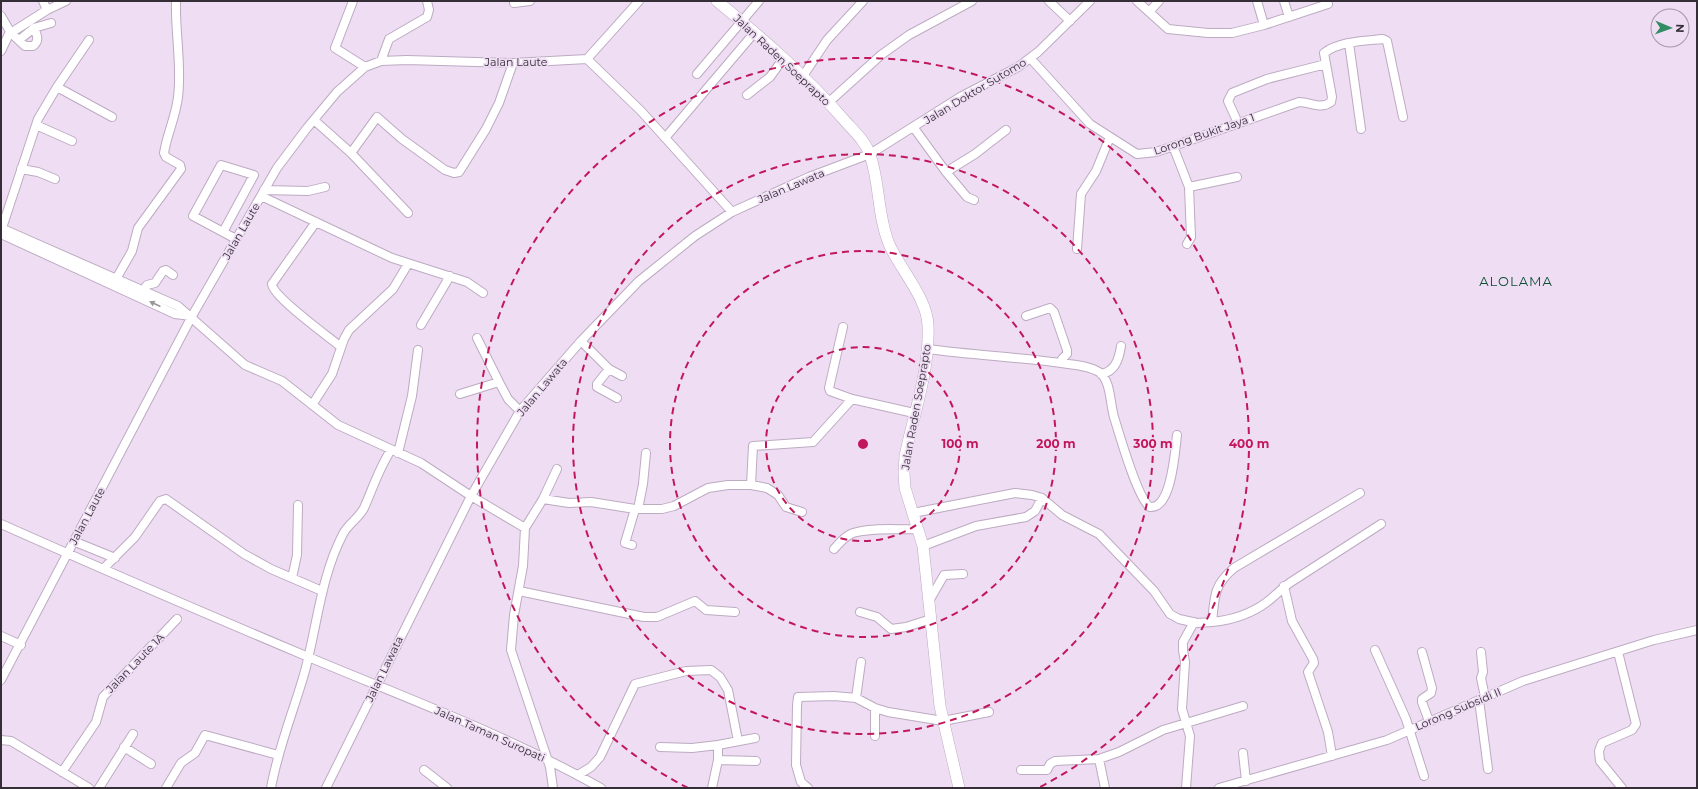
<svg xmlns="http://www.w3.org/2000/svg" width="1698" height="789" viewBox="0 0 1698 789" font-family="Montserrat,sans-serif">
	<style>
		.lines { fill: none; stroke-linecap: round; stroke-linejoin: round }
		.minor-casing { stroke: #bcabc1; stroke-width: 10 }
		.highway-casing { stroke: #bcabc1; stroke-width: 12 }
		.minor { stroke: #fff; stroke-width: 8 }
		.highway { stroke: #fff; stroke-width: 11 }
		.oneway { fill: #9a969b }
		.ring { fill: none; stroke: #c2185b; stroke-width: 2; stroke-dasharray: 7 5 }
		.labels { text-anchor: middle; dominant-baseline: central; stroke-width: 3.5; stroke-linejoin: round; paint-order: stroke }
		.street-label { font-size: 11px; fill: #352e37; stroke: #efddf4 }
		.quarter-label { font-size: 13px; letter-spacing: 1px; fill: #0a4e33; stroke: #efddf4 }
		.centre { fill: #c2185b; stroke: #efddf4; stroke-width: 2 }
		.ring-label { font-size: 12px; text-anchor: middle; font-weight: bold; fill: #c2185b; stroke: #efddf4; stroke-width: 3.5; stroke-linejoin: round; paint-order: stroke }
	</style>
	<rect width="100%" height="100%" fill="#efddf4"/>
	<g class="lines">
		<defs>
			<path id="minor" d="M43,1L47,10
				M353,1L335,48L365,67
				M1049,1L1070,21
				M1137,1L1168,29L1208,33H1232L1264,25L1328,4
				M1257,1L1264,25
				M1284,1L1289,17
				M514,3L530,1
				M1149,12L1159,1
				M1,16L11,33L25,46H33C40,41 37,35 34,28
				M19,40L34,28L51,23
				M1349,43L1361,129
				M1,51L9,34L47,10L66,1
				M587,59L641,111L732,212
				M1031,59L1090,124L1137,154L1156,152L1171,147L1299,102C1311,102 1320,110 1331,102L1332,97L1326,64L1267,79L1232,93L1228,101L1238,123
				M381,61L389,39L427,17L429,10L427,1
				M1326,64L1324,53C1340,41 1364,41 1383,39L1387,41L1403,117
				M697,74L759,1
				M803,76L827,40L863,1
				M57,87L112,117
				M747,95L770,77L783,59
				M829,102L881,55L909,35L972,1
				M314,120L351,153L377,117L402,139L445,170L454,173L459,172L486,129L499,103L513,63
				M36,125L72,141
				M914,128L946,172L975,154L1006,130
				M665,138L755,32
				M1173,146L1189,187L1237,177
				M351,153L408,213
				M21,169L38,172L55,179
				M946,172L967,197L974,200
				M264,190L308,191L325,187
				M261,196L392,258L467,282L483,293
				M316,222L272,284C272,296 329,337 341,347
				M1,228L178,306L245,365L282,381L338,425L421,463L471,496L525,528L523,566L514,615L511,650L550,767L553,788
				M2,228L38,119L57,87L89,40
				M223,232L193,216L221,165L254,175L223,232L236,239
				M1,234L175,314L191,316
				M1187,244L1191,237L1189,187
				M1077,249L1081,194L1096,171L1110,137
				M116,279L132,251L138,228L181,169L180,165L166,157L164,153C167,134 176,116 178,97C182,65 175,33 176,1
				M143,290L147,285L155,283L163,271L166,270L173,275
				M1026,316L1050,308L1054,312L1067,350V354L1062,359L1061,363
				M421,325L450,276
				M843,327L829,388L830,391L852,399
				M477,338L499,382
				M581,341L609,369L622,376
				M928,349C972,355 1017,357 1061,363C1073,365 1088,365 1099,372C1111,380 1110,404 1114,417C1119,433 1138,500 1150,507C1172,509 1175,450 1177,435
				M609,369L597,384V387L617,398
				M1101,374C1115,372 1119,359 1121,346
				M460,394L499,382L508,399L520,411
				M312,405L332,374L344,339L349,330L393,289L408,264
				M398,453L412,396L418,350
				M751,485L767,488L778,495L786,507L802,512
				M543,499L557,469
				M638,509L643,484L646,453
				M913,513L1015,493L1032,495L1042,498L1062,515L1099,534L1154,591L1170,614L1179,619L1197,623L1212,622C1215,596 1213,586 1234,568L1360,493
				M1,524C102,569 204,613 306,656C406,698 507,735 601,788
				M525,528L543,499L569,503L591,502L635,509H662L674,506L708,488L728,485H751L753,446L813,442L852,399L914,413
				M73,541L115,558
				M632,545L625,543L635,509
				M923,546L976,526L1026,517L1035,511L1042,498
				M834,549C839,543 845,536 853,533C873,527 897,530 917,529
				M103,569L135,537L160,501L166,499L244,554L271,569L322,591
				M292,578L297,555L298,505
				M1284,586L1292,621L1313,659L1314,663L1308,672L1328,732L1332,756
				M519,591L644,617H657L695,601L706,610L735,612
				M929,601L944,575L963,574
				M860,612L877,617L891,629L906,627L931,619
				M1212,622C1232,620 1251,614 1267,602C1276,595 1282,588 1291,582L1381,524
				M1,636L21,645
				M1375,650L1406,719L1424,776
				M1422,652L1432,688L1431,693L1422,699V702L1429,721
				M1481,652L1483,672L1481,678L1485,697
				M1618,652L1636,724L1632,730L1602,743L1599,751L1600,761L1622,788
				M1,680L192,316L277,168L307,128L337,92L365,67L381,61L407,60L513,63L587,59L639,1
				M856,698L861,662
				M1479,700L1488,769
				M875,736V708L888,712L943,721L989,712
				M1,740L11,741L89,788
				M124,747L151,764
				M660,747L692,748L718,745
				M1243,753L1246,781
				M1099,759L1105,788
				M718,760V745L755,738
				M424,770L447,788
				M1021,770H1047L1050,764L1055,761L1099,759L1119,752L1163,730L1243,706
				M62,772L96,722L103,697L177,619
				M578,775L591,767L600,757L635,684L686,671L711,670L720,677L728,690L738,741
				M99,788L133,734
				M166,788L181,763L195,753L205,735L278,755
				M271,788C278,748 294,710 305,671C317,626 321,576 343,534C348,524 359,518 364,508C373,488 379,468 391,450
				M326,788L471,496L520,411L581,341L639,281L695,236L732,212L809,177L870,154L962,96L1018,67L1038,52L1090,1
				M712,788L718,760L756,761
				M808,788L801,782L796,765L797,705L798,697L834,696L856,698L875,708
				M1186,788L1190,736L1182,709L1185,662L1183,650V642L1194,622
				M1219,788L1387,740L1523,681L1654,640L1697,630"/>
			<path id="highway" d="M717,1C762,38 807,77 845,121C854,131 866,142 870,155C880,183 877,214 889,244C900,269 927,298 928,325C930,369 914,413 905,456L904,473L905,488L923,546L940,706L959,788"/>
		</defs>
		<!-- minor casing -->
		<use href="#minor" class="minor-casing"/>
		<!-- highway casing -->
		<use href="#highway" class="highway-casing"/>
		<!-- minor -->
		<use href="#minor" class="minor"/>
		<!-- highway -->
		<use href="#highway" class="highway"/>
	</g>
	<!-- one-way arrows -->
	<defs><path id="oneway-solid" d="M-6-.8H1V-3.2L6.5 0L1 3.2V.8H-6Z"/></defs>
	<use class="oneway" href="#oneway-solid" transform="translate(155 304) rotate(-155)"/>
	<!-- distance rings -->
	<g class="ring">
		<circle cx="863" cy="444" r="97"/>
		<circle cx="863" cy="444" r="193"/>
		<circle cx="863" cy="444" r="290"/>
		<path d="M688 788A386 386 0 1 1 1038 788"/>
	</g>
	<g class="labels">
		<!-- street labels -->
		<g class="street-label">
			<text transform="translate(782 60) rotate(43)">Jalan Raden Soeprapto</text>
			<text x="516" y="62">Jalan Laute</text>
			<text transform="translate(975 91) rotate(-31)">Jalan Doktor Sutomo</text>
			<text transform="translate(1204 134) rotate(-19)">Lorong Bukit Jaya 1</text>
			<text transform="translate(791 186) rotate(-23)">Jalan Lawata</text>
			<text transform="translate(241 231) rotate(-60)">Jalan Laute</text>
			<text transform="translate(542 387) rotate(-50)">Jalan Lawata</text>
			<text transform="translate(916 407) rotate(-80)">Jalan Raden Soeprapto</text>
			<text transform="translate(87 516) rotate(-62)">Jalan Laute</text>
			<text transform="translate(135 663) rotate(-46)">Jalan Laute 1A</text>
			<text transform="translate(384 669) rotate(-64)">Jalan Lawata</text>
			<text transform="translate(1458 709) rotate(-23)">Lorong Subsidi II</text>
			<text transform="translate(490 734) rotate(24)">Jalan Taman Suropati</text>
		</g>
		<!-- quarter labels -->
		<g class="quarter-label">
			<text x="1516" y="281">ALOLAMA</text>
		</g>
	</g>
	<circle cx="863" cy="444" r="6" class="centre"/>
	<g class="ring-label">
		<text x="960" y="448">100 m</text>
		<text x="1056" y="448">200 m</text>
		<text x="1153" y="448">300 m</text>
		<text x="1249" y="448">400 m</text>
	</g>
	<!-- border -->
	<rect width="1698" height="789" fill="none" stroke="#352e37" stroke-width="4"/>
	<!-- north arrow -->
	<g transform="translate(1670 28) rotate(92)"><circle r="19" fill="#efddf4" stroke="#a597a8"/>
	<path d="M0-3L7 15L0 10L-7 15Z" fill="#328d63"/>
	<text y="-6" font-size="11" font-weight="bold" text-anchor="middle" fill="#352e37">N</text>
	</g>
</svg>
